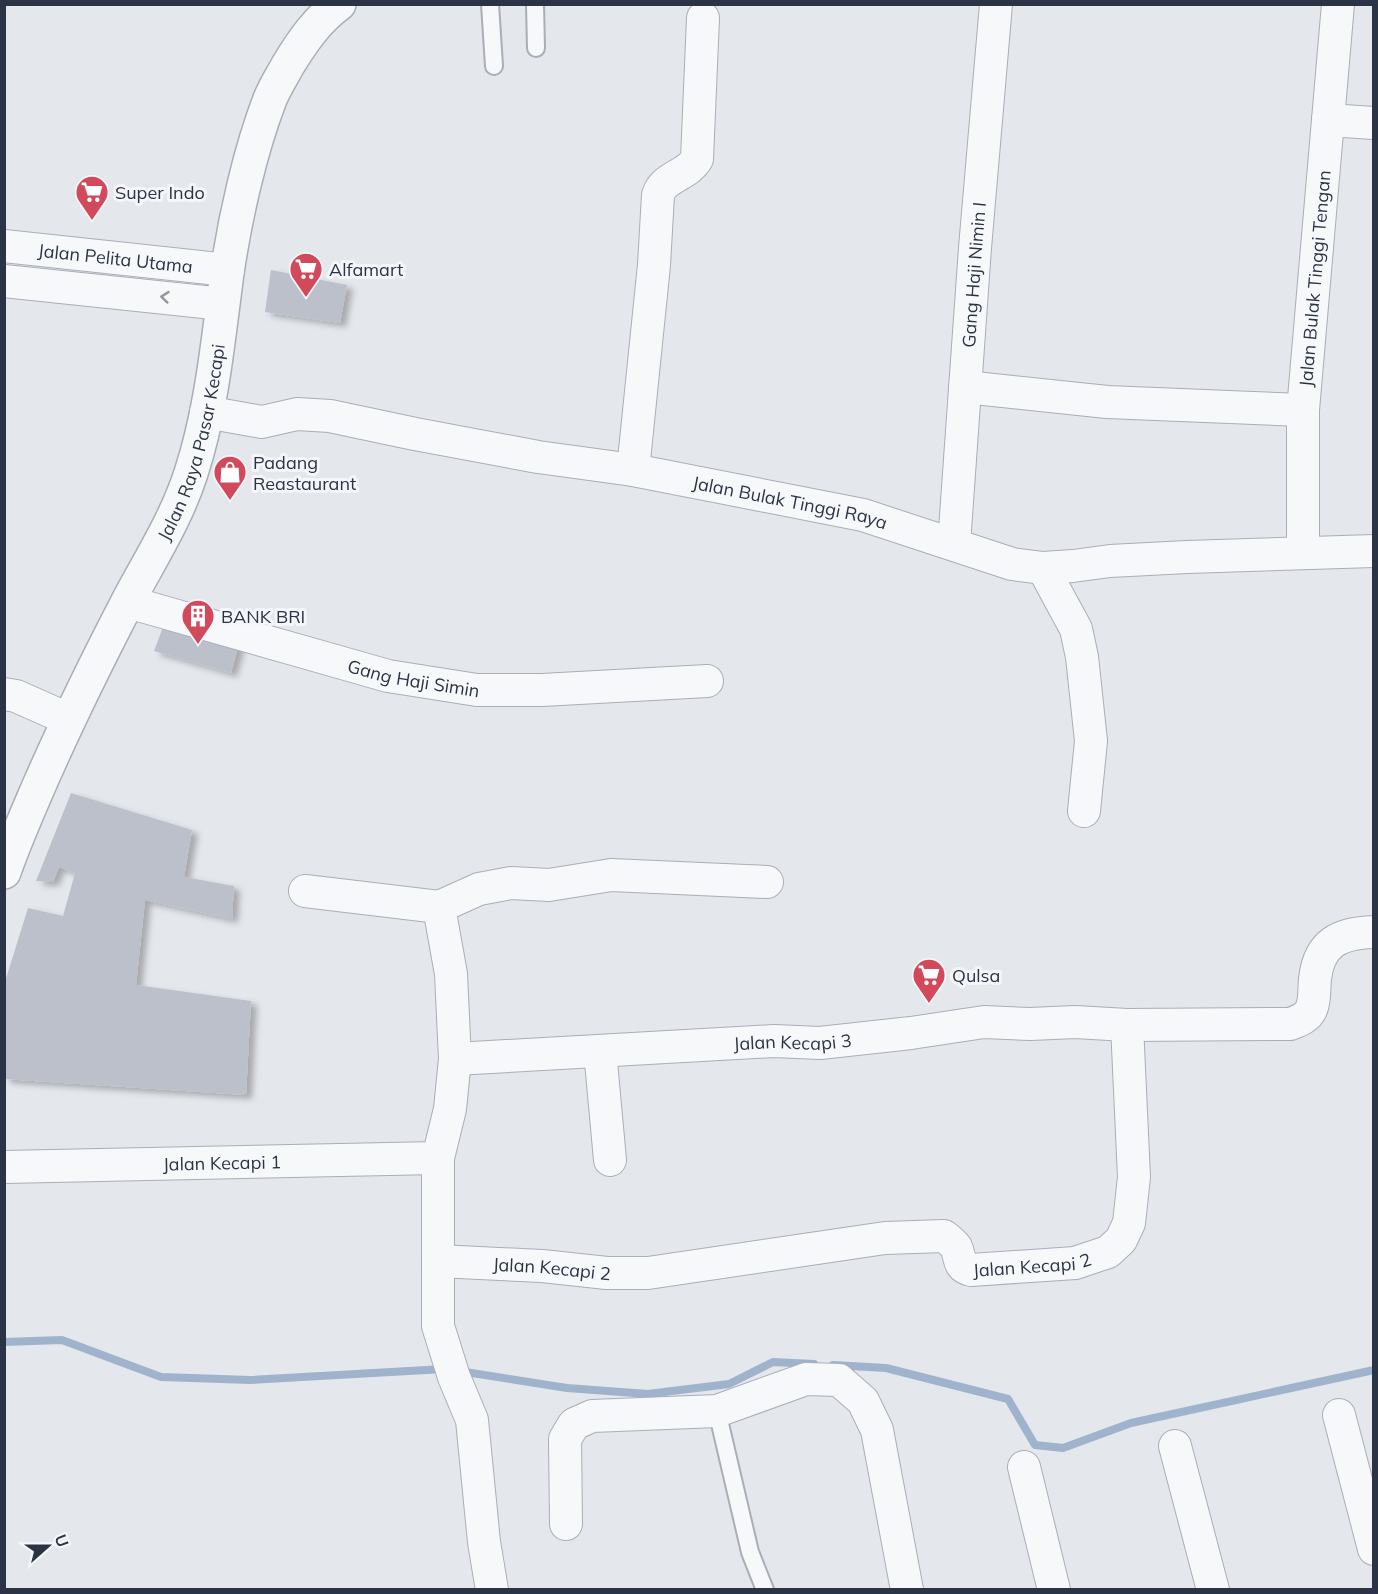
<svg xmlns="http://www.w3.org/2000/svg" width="1378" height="1594" viewBox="0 0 1378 1594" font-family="Mulish,sans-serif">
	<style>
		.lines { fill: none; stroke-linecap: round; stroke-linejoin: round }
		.stream { stroke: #9fb4cc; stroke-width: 8 }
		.building { fill: #bbc0ca; filter: url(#shadow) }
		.service-casing { stroke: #a9aeb7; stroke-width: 20 }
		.minor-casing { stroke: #a9aeb7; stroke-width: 34 }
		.tertiary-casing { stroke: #a9aeb7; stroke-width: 36 }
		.service { stroke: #f7f8fa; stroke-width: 16 }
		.minor { stroke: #f7f8fa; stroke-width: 32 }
		.tertiary { stroke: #f7f8fa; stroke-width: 33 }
		.oneway { stroke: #9196a0 }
		.labels { text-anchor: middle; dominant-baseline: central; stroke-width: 6; stroke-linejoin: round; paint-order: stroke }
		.poi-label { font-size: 18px; fill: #2b3445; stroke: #f4f6f9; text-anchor: start }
		.street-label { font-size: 18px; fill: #2b3445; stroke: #f4f6f9 }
	</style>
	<defs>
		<filter id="shadow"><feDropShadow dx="6" dy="4" stdDeviation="3" flood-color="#0004"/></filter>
	</defs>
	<rect width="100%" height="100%" fill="#e4e7ec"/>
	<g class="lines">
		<!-- stream -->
		<path class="stream" d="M4,1342L62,1340L161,1377L250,1380L444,1369
			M833,1365L886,1368L1008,1399L1035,1445L1063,1448L1131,1423L1374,1370
			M459,1371L567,1388L648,1394L729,1384L773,1362L814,1364"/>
	</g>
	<!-- building -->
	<path class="building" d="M271,270L347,285L340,323L265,312Z
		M166,619L240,640L231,673L154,651Z
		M71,793L192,830L184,877L234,886L232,919L145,900L136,985L251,1001L246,1095L4,1079V985L28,908L63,916L75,873L59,867L53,882L36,881Z"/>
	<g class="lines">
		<defs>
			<path id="service" d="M490,4L494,66
				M535,4L536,48
				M717,1411L750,1552L765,1590"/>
			<g id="minor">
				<path d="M1328,120L1374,123"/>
				<path id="s1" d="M4,246L228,270"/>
				<path d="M4,281L223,304"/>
				<path d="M965,387L1107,402L1303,410"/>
				<path id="s2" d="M206,412L262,422L297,414L330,416L415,434L538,457L633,470L863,515L1012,564L1043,568L1073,566L1110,561L1187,557L1374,551"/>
				<path d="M633,470L654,265L658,195C664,176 687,176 697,159L703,18"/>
				<path id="s3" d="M954,544L975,248L996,4"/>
				<path id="s4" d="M1303,552V410L1338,4"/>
				<path d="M1043,568L1076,629L1082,657L1091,741L1084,811"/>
				<path id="s5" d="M128,602L388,676L477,690H542L707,681"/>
				<path d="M4,694L16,696L68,719"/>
				<path d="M305,891L439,907L479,889L511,883L549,885L611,875L767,882"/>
				<path d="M439,907L451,974L455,1059L450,1109L438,1158V1326L454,1377L472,1420L484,1542L492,1590"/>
				<path d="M600,1051L610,1160"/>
				<path id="s6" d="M455,1059L774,1041L820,1043L911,1033L984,1022L1030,1024L1075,1022L1127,1025L1290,1024C1299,1021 1309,1017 1312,1007C1315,999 1314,988 1315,979C1319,943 1339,933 1374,932"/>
				<path id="s7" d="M4,1167L438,1158"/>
				<path id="s8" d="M438,1261L542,1266L607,1273H648L885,1238L944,1236C948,1239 953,1243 956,1247C961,1257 957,1267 971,1270L1075,1263L1108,1252L1121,1240L1129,1223L1134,1177L1127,1025"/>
				<path d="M1339,1415L1374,1549"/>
				<path d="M1175,1446L1213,1590"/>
				<path d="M1024,1467L1054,1590"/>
				<path d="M566,1524L565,1439L574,1424L592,1416L717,1411L806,1379L839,1380L863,1401L877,1430L907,1590"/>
			</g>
			<g id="tertiary">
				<path id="s9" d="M4,872C14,843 26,816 38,788C65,726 95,665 126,605C149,561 176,520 191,473C212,409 218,340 227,273C235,218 250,151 270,99C275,87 282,76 288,65C302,42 317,20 339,4"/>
			</g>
		</defs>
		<!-- service casing -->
		<use href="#service" class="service-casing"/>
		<!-- minor casing -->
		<use href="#minor" class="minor-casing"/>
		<!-- tertiary casing -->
		<use href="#tertiary" class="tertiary-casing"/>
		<!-- service -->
		<use href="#service" class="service"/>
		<!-- minor -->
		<use href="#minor" class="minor"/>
		<!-- tertiary -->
		<use href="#tertiary" class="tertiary"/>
	</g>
	<!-- one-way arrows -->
	<defs><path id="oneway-chevron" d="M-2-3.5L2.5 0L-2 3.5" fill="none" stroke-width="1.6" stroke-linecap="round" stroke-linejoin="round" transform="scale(1.5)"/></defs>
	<use class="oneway" href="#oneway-chevron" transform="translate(165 297) rotate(-174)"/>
	<!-- icons -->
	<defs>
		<symbol id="supermarket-pin" viewBox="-11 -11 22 30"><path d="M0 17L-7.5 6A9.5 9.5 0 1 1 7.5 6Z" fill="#d1495b" stroke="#f4f6f9"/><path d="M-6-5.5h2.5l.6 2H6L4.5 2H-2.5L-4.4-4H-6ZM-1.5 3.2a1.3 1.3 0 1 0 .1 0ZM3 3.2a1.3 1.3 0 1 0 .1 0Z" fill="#fff"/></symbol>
		<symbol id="shop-pin" viewBox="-11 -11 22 30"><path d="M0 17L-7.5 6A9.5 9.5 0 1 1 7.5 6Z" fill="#d1495b" stroke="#f4f6f9"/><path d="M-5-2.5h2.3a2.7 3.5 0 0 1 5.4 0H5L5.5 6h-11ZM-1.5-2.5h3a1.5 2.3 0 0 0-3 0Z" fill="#fff"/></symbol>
		<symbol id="building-pin" viewBox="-11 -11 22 30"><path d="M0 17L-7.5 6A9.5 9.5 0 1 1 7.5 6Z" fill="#d1495b" stroke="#f4f6f9"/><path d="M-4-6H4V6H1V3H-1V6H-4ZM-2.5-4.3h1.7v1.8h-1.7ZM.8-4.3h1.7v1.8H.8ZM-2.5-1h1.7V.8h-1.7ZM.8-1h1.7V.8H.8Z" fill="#fff"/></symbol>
	</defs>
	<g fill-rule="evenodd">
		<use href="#supermarket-pin" x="73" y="173" width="38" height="52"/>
		<use href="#supermarket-pin" x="287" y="250" width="38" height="52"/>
		<use href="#shop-pin" x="211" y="453" width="38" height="52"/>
		<use href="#building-pin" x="179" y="597" width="38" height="52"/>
		<use href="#supermarket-pin" x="910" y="956" width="38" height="52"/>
	</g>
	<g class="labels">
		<!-- poi labels -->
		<g class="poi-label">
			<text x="115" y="192">Super Indo</text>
			<text x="329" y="269">Alfamart</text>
			<text x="253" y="462">Padang<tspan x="253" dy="21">Reastaurant</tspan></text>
			<text x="221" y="616">BANK BRI</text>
			<text x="952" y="975">Qulsa</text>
		</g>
		<!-- street labels -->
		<g class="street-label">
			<text stroke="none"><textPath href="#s1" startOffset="112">Jalan Pelita Utama</textPath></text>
			<text stroke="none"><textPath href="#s3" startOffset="270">Gang Haji Nimin I</textPath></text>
			<text stroke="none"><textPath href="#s4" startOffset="274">Jalan Bulak Tinggi Tengan</textPath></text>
			<text stroke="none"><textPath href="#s9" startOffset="471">Jalan Raya Pasar Kecapi</textPath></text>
			<text stroke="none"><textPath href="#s2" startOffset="594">Jalan Bulak Tinggi Raya</textPath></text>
			<text stroke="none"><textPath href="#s5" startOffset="296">Gang Haji Simin</textPath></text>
			<text stroke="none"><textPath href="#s6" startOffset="338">Jalan Kecapi 3</textPath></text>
			<text stroke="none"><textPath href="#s7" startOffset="218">Jalan Kecapi 1</textPath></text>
			<text stroke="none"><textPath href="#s8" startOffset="616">Jalan Kecapi 2</textPath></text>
			<text stroke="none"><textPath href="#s8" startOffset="114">Jalan Kecapi 2</textPath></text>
		</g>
	</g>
	<!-- border -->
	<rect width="1378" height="1594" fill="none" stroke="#2b3445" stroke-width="12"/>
	<!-- north arrow -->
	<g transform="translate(48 1546) rotate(69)" stroke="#f4f6f9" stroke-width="4.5" paint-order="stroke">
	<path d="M0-4.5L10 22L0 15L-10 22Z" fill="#2b3445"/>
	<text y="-9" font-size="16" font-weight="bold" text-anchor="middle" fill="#2b3445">U</text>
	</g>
</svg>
